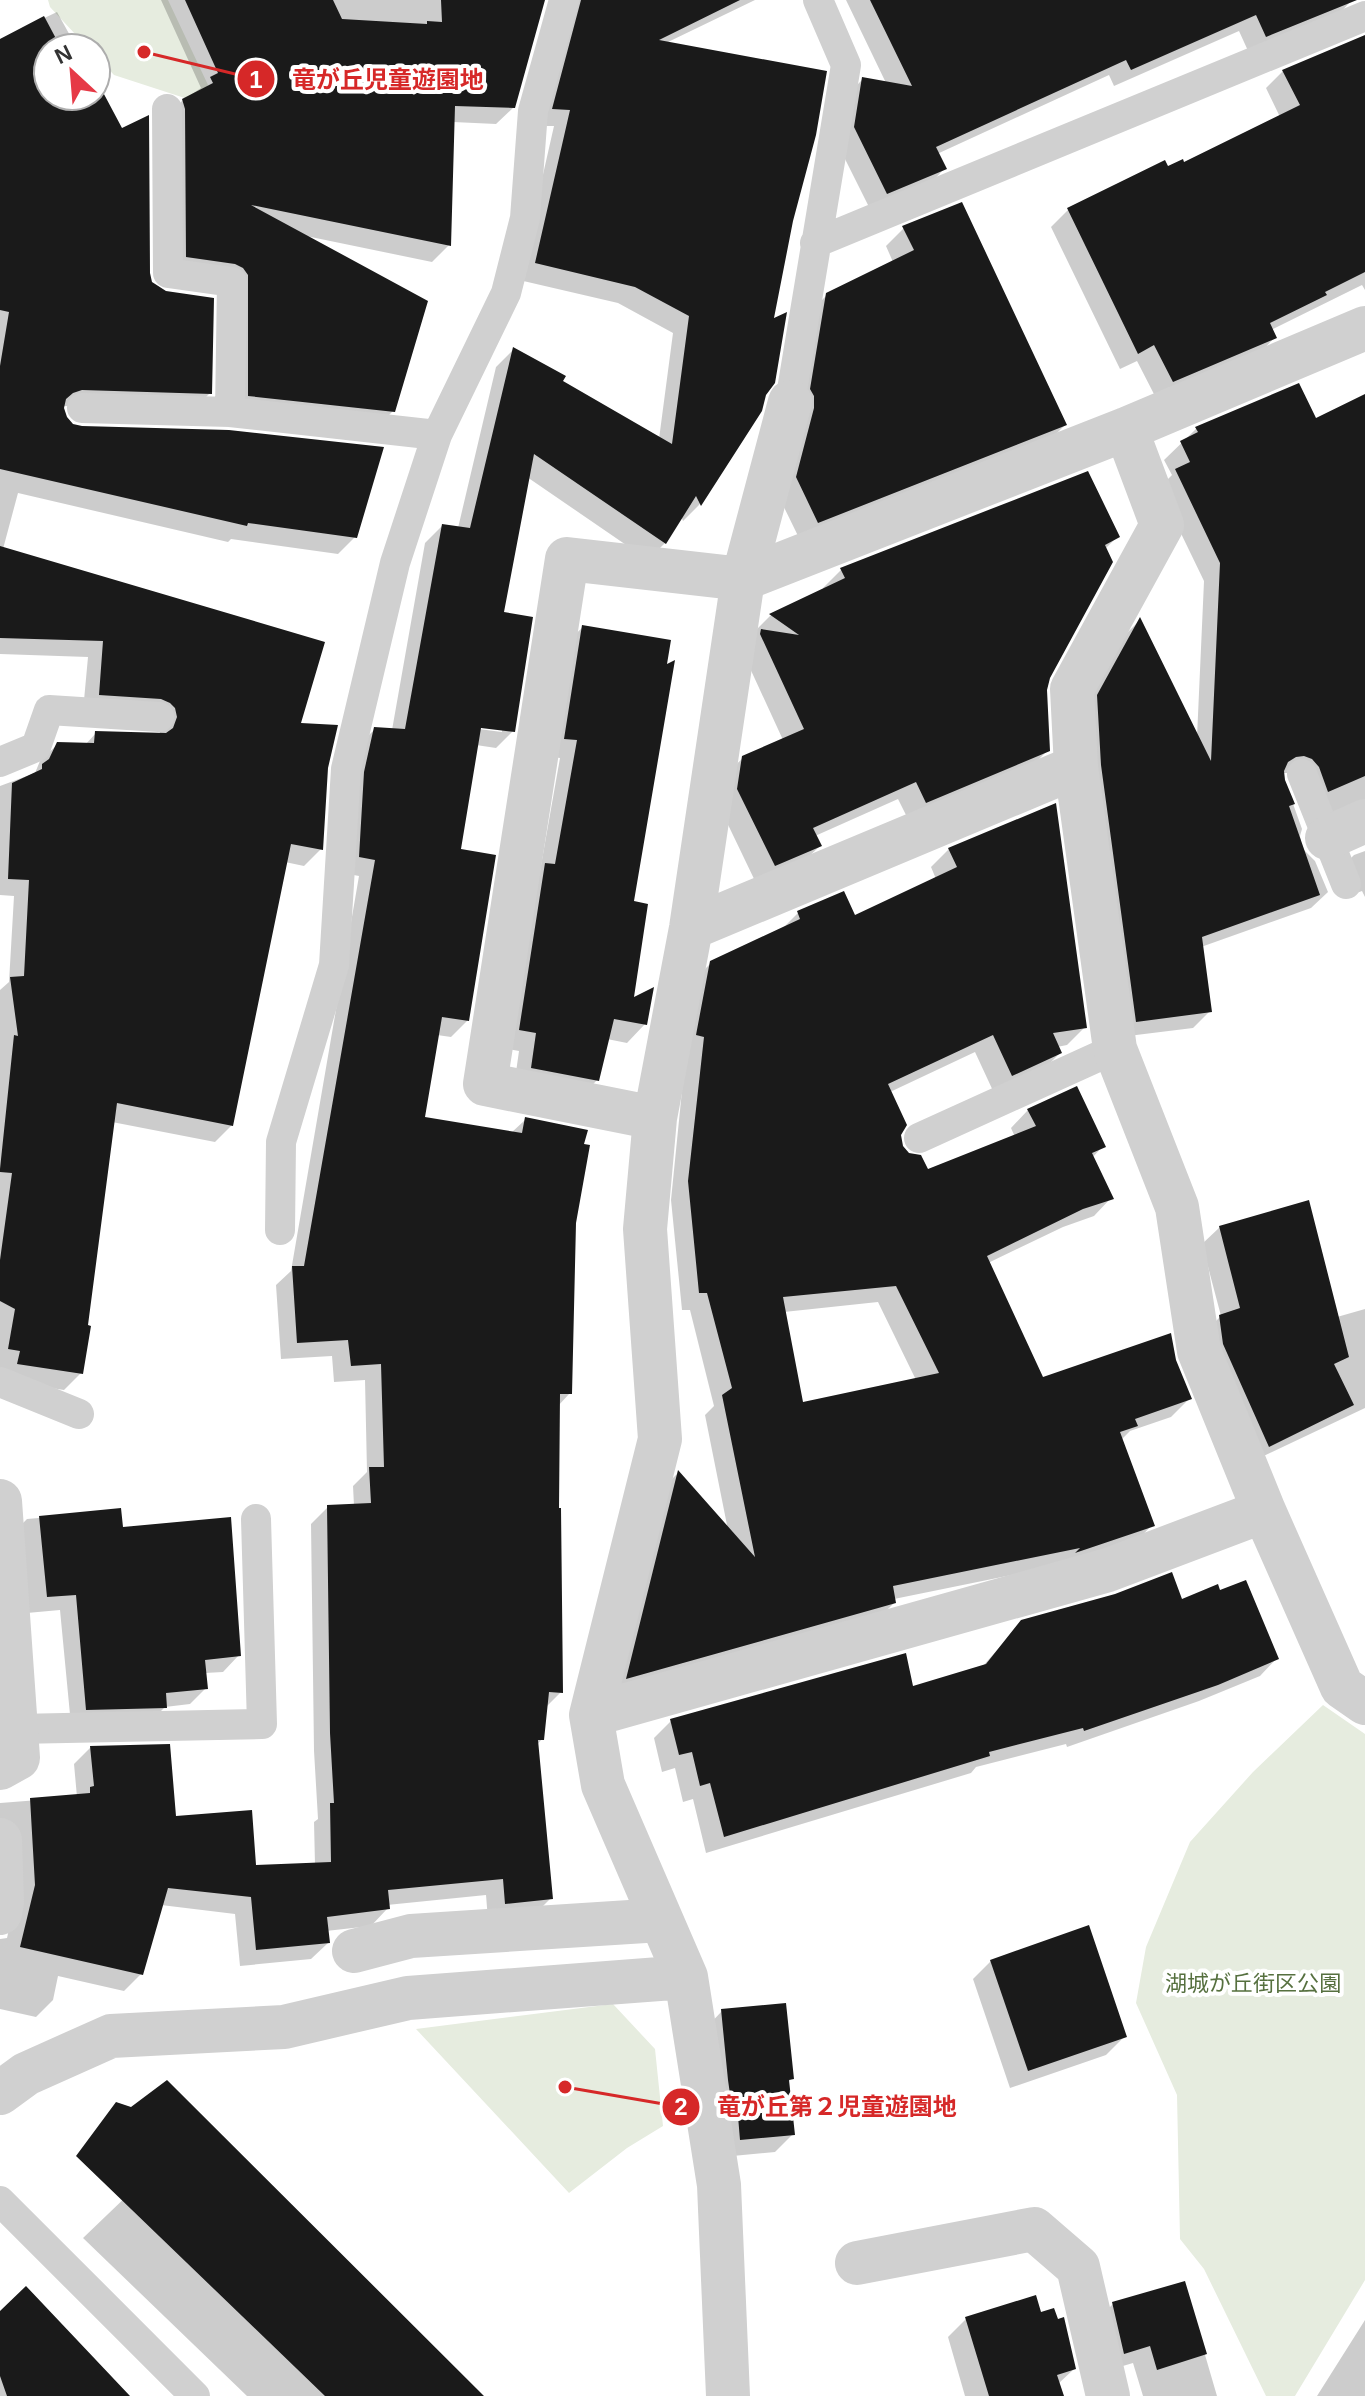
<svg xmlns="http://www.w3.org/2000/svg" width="1365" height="2396" viewBox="0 0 1365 2396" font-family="Helvetica,'Noto Sans JP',sans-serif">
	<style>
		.green { fill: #e6ecdf }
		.shadow { fill: #0003; fill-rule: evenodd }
		.building { fill: #1a1a1a; fill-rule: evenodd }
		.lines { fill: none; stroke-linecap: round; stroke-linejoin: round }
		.service { stroke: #d0d0d0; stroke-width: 30 }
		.minor { stroke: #d0d0d0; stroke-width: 44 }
		.labels { text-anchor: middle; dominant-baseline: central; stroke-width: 8; stroke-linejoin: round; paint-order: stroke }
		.park-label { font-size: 22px; fill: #56703f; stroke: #fff }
		.leader { fill: none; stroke: #d62828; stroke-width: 3 }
		.callout-dot { fill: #d62828; stroke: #fff; stroke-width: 3 }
		.mark-label { font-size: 24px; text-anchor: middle; font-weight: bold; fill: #fff }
		.callout-label { font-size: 24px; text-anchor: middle; font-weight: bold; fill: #d62828; stroke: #fff; stroke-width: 8; stroke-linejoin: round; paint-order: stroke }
	</style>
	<rect width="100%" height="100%" fill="#fff"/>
	<!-- green -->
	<path class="green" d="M48,0H168L208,85L197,102L114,75L96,56V48H88L50,7Z
		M1323,1705L1365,1734V2280L1295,2396H1266L1204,2269L1180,2239L1177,2095L1136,2003L1146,1947L1190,1842L1253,1772Z
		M613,2004L655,2049L663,2126L627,2148L569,2193L416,2029Z"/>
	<!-- shadow -->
	<path class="shadow" d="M161,0H543L514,107L496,124L453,122L449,245L432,262L306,236L393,411L376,428L232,412V292L170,274L166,117L183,100L201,88Z
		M554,0H755L666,43L791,220L771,322L764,394L760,410L699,505L683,521L681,516L665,543L648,560L527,477L501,613L513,731L496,748L476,745L459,851L468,1020L451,1037L437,1035L423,1118L511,1133L525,1120L574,1223L570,1393L558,1406L561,1692L546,1707L542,1739L536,1746L551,1898L534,1915L488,1920L486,1895L387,1905V1909L371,1926L326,1931L328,1943L311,1959L240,1966L235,1914L161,1905L141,1974L124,1991L58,1976L53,2000L36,2017L0,2009V1939L7,1938L11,1920L0,1839V1803L77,1797L74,1764L91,1747L174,1819L255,1867L315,1865L314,1822L318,1819L314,1751L311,1524L328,1507L354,1506L353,1486L367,1472L365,1380L334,1382L332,1356L281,1359L276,1285L291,1271L359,876L343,873L358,746L375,729L392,730L425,543L442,526L458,528L496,367L513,350L560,382L659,439L673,333L618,303L519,280L554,126H537ZM472,724L502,728V732L471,728Z
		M846,0H1352L1336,17L1249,53L1239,31L1114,86L1109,75L937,154L944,169L928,186L870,209L838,145L846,96L863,79L886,83Z
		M57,12L77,48H48V96H96V83L122,130L151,283L210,393L193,410L63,406L65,418L72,425L355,537L338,554L231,539L228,542L18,493L3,549L298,724L326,767L321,849L304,866L285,862L232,1125L215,1142L112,1122L81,1373L64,1390L0,1380V990L9,982L14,896L0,895V786L35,773L40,761L58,744L85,745L96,733L161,737L158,726L83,711L88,657L0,654V39Z
		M1365,38V290L1362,285L1271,330L1274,338L1258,355L1156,398L1137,361L1120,369L1051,227L1068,210L1164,163L1167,169L1183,164L1280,117L1266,88L1283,71Z
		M904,228L1065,425L1047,443L800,540L779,497L809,313L828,294L893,262L886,246Z
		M1365,396V820L1318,823L1288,773H1282L1302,829L1300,836L1302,848L1315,861L1328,892L1311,908L1201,947L1210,1011L1193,1028L1120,1037L1081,713L1124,636L1140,620L1197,737L1204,581L1159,488L1172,475L1164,460L1196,429L1315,421Z
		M1117,537L1105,549L1048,677L1045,690L1048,750L1030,768L908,819L898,799L815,836L820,846L801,864L756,883L720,808L724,776L743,758L783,740L743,653L753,633L770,616L824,590L823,588L841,570Z
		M583,627L632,903L631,1000L645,1024L627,1043L607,1039L597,1080L579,1099L514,1086L519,1051L502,1048L540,871L560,758L547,756L564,645Z
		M949,849L1085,1027L1067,1045L1057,1047L1060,1053L1042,1071L994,1093L975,1052L890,1092L901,1147L927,1172L1015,1137L1011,1128L1028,1110L1103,1146L1092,1158L1111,1198L1094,1216L1063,1227L988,1263L1042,1380L1174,1361L1189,1399L1171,1417L1130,1431L1121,1440L1152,1525L1135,1543L1066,1564L894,1599V1603L876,1621L609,1696L661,1490L678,1473L728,1530L705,1415L714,1406L690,1310H682L671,1200L693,981L711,963L780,931L798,913L854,917L936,879L931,867ZM878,1302L916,1380L801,1405L784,1312Z
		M1365,851V897L1362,891L1346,897L1337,872L1354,855Z
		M1220,1227L1337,1317L1365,1309V1408L1251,1462L1203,1334L1221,1316L1202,1244Z
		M120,1511L121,1529L239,1655L223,1672L205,1673L206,1688L190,1704L165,1707L148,1724L71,1725L60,1610L16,1614L11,1535L27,1519Z
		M1218,1593L1277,1658L1260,1676L1199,1701L1067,1747L1066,1744L976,1767L971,1773L706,1853L693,1799L683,1802L675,1768L662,1772L654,1738L671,1721L911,1688L982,1667L1022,1622L1181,1602Z
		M991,1961L1124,2037L1106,2055L1010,2088L973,1979Z
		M722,2011L792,2078L788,2082L793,2134L775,2152L722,2157L704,2030Z
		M205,2121L481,2396H247L83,2238Z
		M1184,2283L1217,2396H1143L1133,2363L1106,2371L1095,2322L1113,2304Z
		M0,2313L128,2396H0Z
		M1040,2314L1074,2369L1058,2384L1062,2396H965L948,2337L966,2319Z
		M1365,2320V2396H1317Z"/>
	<!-- building -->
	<path class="building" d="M185,0H333L342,19L427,24V21L442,22L441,0H545L515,108L455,106L451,246L251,205L428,301L395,412L248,396V275L243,268L235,264L186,257L185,109L182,99L213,83L210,77L218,73Z
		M581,0H740L659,40L827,71L816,135L793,221L774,318L787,312L775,383L766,395L762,411L701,506L696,496L666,544L534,454L504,612L533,617L515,732L481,728L461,849L496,855L469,1021L442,1017L425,1117L522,1133L525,1117L588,1130L584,1144L590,1145L576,1223L572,1394H560L559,1508H561L563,1693L549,1692L544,1740H538L553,1899L505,1904L503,1879L388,1890L390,1909L327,1917L330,1943L256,1950L251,1897L168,1888L143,1975L20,1947L35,1885L30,1798L90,1793V1787L94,1786L90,1746L170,1744L176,1816L252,1810L256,1865L331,1862L330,1803H334L330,1733L327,1505L371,1503L369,1467H384L381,1364L351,1366L348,1340L297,1343L292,1266H304L375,860L359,857L364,772L374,727L405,729L442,524L470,528L513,347L566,376L563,381L672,444L689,316L635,287L535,263L570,110L552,109Z
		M870,0H1357L1266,37L1256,15L1131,70L1126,60L936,147L947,169L887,194L854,127L862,77L912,86Z
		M44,16L61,48H48V96H96L97,81L122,128L149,115L150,273L152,282L166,291L214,298L212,394L82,390L73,393L66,399L64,408L67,417L73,424L82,426L229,430L384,447L357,538L248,523L247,526L0,469V366L9,312L0,310V39Z
		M1365,35V272L1325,292L1327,295L1270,323L1277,338L1173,382L1154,345L1138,354L1067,208L1165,160L1168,166L1183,159L1184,162L1300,105L1282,70Z
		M962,202L1067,425L818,523L796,477L814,408V396L810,389L826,293L914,250L902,226Z
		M1299,383L1316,418L1365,394V776L1328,792L1319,767L1312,759L1304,756L1296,757L1288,762L1284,771L1285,780L1295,804L1289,806L1320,895L1202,937L1212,1012L1136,1022L1101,765L1097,695L1140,617L1211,761L1220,563L1175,469L1190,462L1180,441L1198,432L1195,427Z
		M1088,471L1120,537L1105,545L1113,562L1050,678L1047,690L1050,751L926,803L916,782L813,828L822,846L775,866L737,789L742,756L804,729L760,634L761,629L799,635L769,614L845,578L840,568Z
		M0,546L325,642L301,723L338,725L328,768L323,850L291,844L233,1126L117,1103L88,1325L91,1326L83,1374L17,1364L20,1351L8,1349L15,1309L0,1301V1260L12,1173L0,1172V1169L14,1035L18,1036L10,977L24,976L29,880L8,879L12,783L42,769V764L49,759L57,742L94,743L95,731L166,733L173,728L177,717L175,708L170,703L161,699L99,695L103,641L0,638Z
		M582,625L671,640L667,664L675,660L634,901L648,904L634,997L654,987L647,1025L614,1019L599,1081L531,1068L536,1033L519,1030L545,863L555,864L577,740L564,739Z
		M1056,803L1087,1028L1053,1033L1062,1053L1012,1076L993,1035L888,1084L907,1125L901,1135L903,1146L909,1153L921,1155L928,1169L1036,1126L1027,1109L1077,1086L1106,1147L1092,1153L1114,1199L1083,1209L987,1256L1043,1377L1171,1333L1176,1360L1192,1399L1135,1419L1138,1426L1120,1432L1155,1526L1075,1553L1080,1548L893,1586L896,1603L626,1679L678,1470L755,1557L722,1395L732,1388L707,1293H699L688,1181L704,1037L696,1035L710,961L800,919L797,911L844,891L855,915L957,867L948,848ZM896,1286L939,1373L803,1402L783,1297Z
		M1309,1200L1349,1357L1334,1364L1354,1405L1269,1447L1223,1344L1219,1315L1240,1308L1219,1226Z
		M121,1508L123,1527L231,1517L241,1656L205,1660L208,1689L166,1693L167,1708L86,1710L76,1595L47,1597L39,1516Z
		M1172,1572L1182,1599L1218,1584L1220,1590L1246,1580L1279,1659L1218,1685L1084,1731L1083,1728L989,1752L990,1756L724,1837L710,1783L700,1786L692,1752L679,1755L670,1719L906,1653L913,1686L986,1664L1021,1620L1115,1594Z
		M1089,1925L1127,2037L1028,2071L990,1960Z
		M786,2003L794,2079L789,2080L795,2135L740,2140L736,2092L730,2094L728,2080L721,2009Z
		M167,2080L484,2396H325L76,2156L116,2102L131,2107Z
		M1185,2281L1207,2354L1157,2370L1150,2346L1124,2354L1112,2302Z
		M26,2286L130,2396H7L0,2376V2311Z
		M1036,2295L1041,2312L1054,2308L1058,2319L1064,2317L1076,2369L1057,2375L1064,2396H989L965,2317Z"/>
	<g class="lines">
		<!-- service -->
		<path class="service" d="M167,109L168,273L232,282L230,412
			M815,243L1365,16
			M790,402L846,65L818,0
			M82,408L230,412L437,435
			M0,762L36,747L49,710L159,717
			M1302,774L1346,884
			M919,1138L1115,1049
			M280,1230L281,1142L334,965L346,769L395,563L437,435L506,293L525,218L533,111L564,0
			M0,1382L79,1414
			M16,1729L262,1724L256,1519
			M0,2201L195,2396"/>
		<!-- minor -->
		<path class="minor" d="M1126,429L1162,525L1072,689L1076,767L1115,1049L1177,1207L1199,1351L1264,1511L1342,1687L1365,1703
			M1327,838L1365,821
			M691,928L1076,767
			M655,1118L485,1084L567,559L743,579L1126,429L1365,328
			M0,1501L18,1758L0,1768
			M591,1715L1108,1570L1264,1511
			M0,1840L2,1902L0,1913
			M354,1951L411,1936L661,1920
			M0,2093L26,2074L111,2036L284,2027L408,1998L686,1977
			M857,2263L1034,2229L1078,2267L1108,2396
			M728,2396L719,2185L686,1977L603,1785L591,1715L660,1439L645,1229L655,1118L691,928L743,579L790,402"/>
	</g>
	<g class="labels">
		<!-- park labels -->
		<g class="park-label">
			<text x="1253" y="1983">湖城が丘街区公園</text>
		</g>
	</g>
	<!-- callouts -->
	<path class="leader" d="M144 52L256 79M565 2087L681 2107"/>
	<g class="callout-dot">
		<circle cx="144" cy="52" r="8"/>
		<circle cx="565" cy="2087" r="8"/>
		<circle cx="256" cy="79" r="20"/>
		<circle cx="681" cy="2107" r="20"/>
	</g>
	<g class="mark-label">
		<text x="256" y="88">1</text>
		<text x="681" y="2115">2</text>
	</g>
	<g class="callout-label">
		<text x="388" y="88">竜が丘児童遊園地</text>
		<text x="837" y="2115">竜が丘第２児童遊園地</text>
	</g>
	<!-- north arrow -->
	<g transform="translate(72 72) rotate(334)"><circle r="38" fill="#ffffff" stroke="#adadad" stroke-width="2"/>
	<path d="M0-6L14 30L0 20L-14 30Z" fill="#e63946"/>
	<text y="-12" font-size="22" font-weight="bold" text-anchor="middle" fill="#333333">N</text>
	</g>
</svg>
